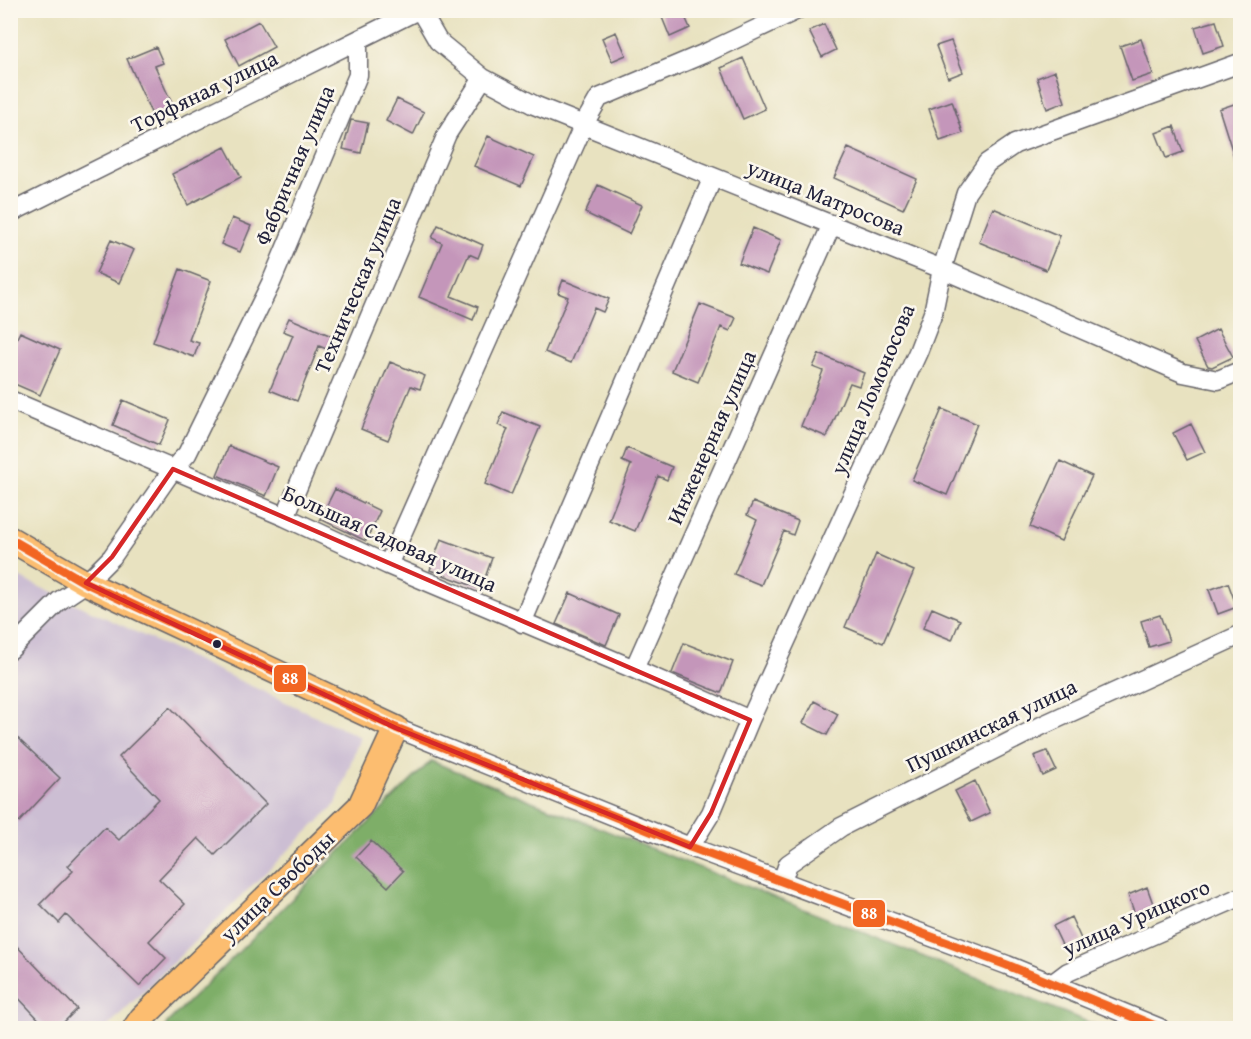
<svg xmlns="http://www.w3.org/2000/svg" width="1251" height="1039" viewBox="0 0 1251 1039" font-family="'Gentium Book Plus',serif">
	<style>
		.industrial { fill: #ccbed3 }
		.forest { fill: #7eae68; stroke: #506852; stroke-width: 1.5 }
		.building { fill: #c496ba }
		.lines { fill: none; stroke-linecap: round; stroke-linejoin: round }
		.minor-casing { stroke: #67656a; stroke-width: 21 }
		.major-casing { stroke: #67656a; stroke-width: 27 }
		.minor { stroke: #fff; stroke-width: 18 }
		.major { stroke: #fcbd6f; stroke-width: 24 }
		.bus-1-casing { stroke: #fbf7ec; stroke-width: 14 }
		.bus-1 { stroke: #f26522; stroke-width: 9 }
		.marked { fill: none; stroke: #d62828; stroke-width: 4.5; stroke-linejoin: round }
		.bus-dot { fill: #22223b; stroke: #fbf7ec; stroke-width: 2 }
		.labels { text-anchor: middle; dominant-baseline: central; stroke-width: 5; stroke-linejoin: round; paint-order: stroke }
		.street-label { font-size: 22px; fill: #22223b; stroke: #fbf7ec }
		.line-badge { stroke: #fbf7ec; stroke-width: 2 }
		.badge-label { font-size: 16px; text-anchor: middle; font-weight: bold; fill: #fff }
	</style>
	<rect width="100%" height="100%" fill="#fbf7ec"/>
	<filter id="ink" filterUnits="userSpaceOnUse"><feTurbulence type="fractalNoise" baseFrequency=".0167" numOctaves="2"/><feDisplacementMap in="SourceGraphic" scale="12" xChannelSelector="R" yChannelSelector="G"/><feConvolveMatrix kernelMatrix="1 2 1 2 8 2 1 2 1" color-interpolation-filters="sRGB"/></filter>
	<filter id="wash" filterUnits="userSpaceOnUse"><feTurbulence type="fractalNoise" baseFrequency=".008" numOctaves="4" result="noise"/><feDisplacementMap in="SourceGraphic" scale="24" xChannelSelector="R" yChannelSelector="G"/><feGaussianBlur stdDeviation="1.35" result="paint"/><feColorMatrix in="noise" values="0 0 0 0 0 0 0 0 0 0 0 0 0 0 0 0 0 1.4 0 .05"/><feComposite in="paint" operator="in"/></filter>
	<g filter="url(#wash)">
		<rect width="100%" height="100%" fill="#e8e2c0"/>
		<!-- industrial -->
		<path class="industrial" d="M10,573L360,737L336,804L106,1028H11Z"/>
		<!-- forest -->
		<path class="forest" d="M431,761L1103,1028H165L167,1023Z"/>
		<g id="blocks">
			<!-- building -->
			<path class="building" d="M659,10H682L690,28L670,37Z
				M259,21L274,47L239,66L225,39Z
				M1216,21L1224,46L1203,53L1195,27Z
				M824,24L836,50L822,57L809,31Z
				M616,32L626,55L612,61L602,38Z
				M1141,39L1153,74L1132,81L1120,46Z
				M951,41L963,72L948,78L936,46Z
				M156,47L163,63L155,66L174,108L153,117L127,59Z
				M743,58L765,109L743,119L721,68Z
				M1055,71L1065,102L1047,109L1037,78Z
				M397,99L424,112L413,135L386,121Z
				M952,101L963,133L940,141L929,109Z
				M1240,102V166H1237L1219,109Z
				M351,120L368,123L361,153L343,149Z
				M1174,126L1183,152L1166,158L1156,133Z
				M488,136L534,157L521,186L474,166Z
				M225,147L241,177L188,205L172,174Z
				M848,148L917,179L903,209L834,178Z
				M598,185L642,205L629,234L585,213Z
				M993,208L1060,236L1046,270L979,242Z
				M232,218L251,226L240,252L221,244Z
				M438,225L483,245L478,258L469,254L451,296L478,307L473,320L419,297L442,243L432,238Z
				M753,228L781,240L767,274L739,263Z
				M111,240L134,250L119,283L96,273Z
				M180,269L211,281L189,340L199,343L194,357L153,342Z
				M563,280L609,299L603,312L594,308L571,363L545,352L568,297L558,293Z
				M700,304L736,318L730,331L721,327L698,382L672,371Z
				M289,318L334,337L329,350L319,346L297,401L270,390L293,335L283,331Z
				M1218,329L1233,357L1212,367L1208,366L1195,341Z
				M20,332L60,350L40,395L10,382V352Z
				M819,354L864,373L859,386L850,383L827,437L801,426L823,371L813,367Z
				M390,362L425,376L420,389L411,386L388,440L361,429Z
				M123,400L170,420L159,445L113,425Z
				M942,409L977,424L947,495L912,480Z
				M503,412L540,427L511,495L485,484L508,429L498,425Z
				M1191,424L1205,452L1187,460L1173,433Z
				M229,446L278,467L266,496L217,475Z
				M627,448L672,467L667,480L658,476L635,531L609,520L631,465L622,461Z
				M1060,461L1092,476L1061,541L1030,527Z
				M335,489L380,511L366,541L320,519Z
				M753,502L798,521L793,535L784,531L761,585L734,574L757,520L747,515Z
				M441,539L492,558L481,589L430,570Z
				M876,554L914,571L883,643L845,627Z
				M1228,583L1237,607L1218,614L1209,590Z
				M570,593L619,615L606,645L556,624Z
				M932,608L960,620L952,640L923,628Z
				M1160,615L1169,641L1149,647L1141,621Z
				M684,643L733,662L721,693L672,673Z
				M814,701L838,714L827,735L803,723Z
				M170,707L266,804L215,855L198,838L159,879L185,904L149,941L166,958L139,986L66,915L59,923L40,904L73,871L68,866L105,827L119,840L159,799L119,757Z
				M10,731L60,778L19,822L10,814Z
				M1047,751L1056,770L1043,776L1034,756Z
				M975,781L990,813L971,822L955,791Z
				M371,841L403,871L388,887L356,857Z
				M1147,887L1156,912L1137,920L1128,895Z
				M1071,917L1082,941L1064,949L1053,926Z
				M10,939L77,1009L57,1029H48L10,989Z"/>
		</g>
	</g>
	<g filter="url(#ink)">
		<use href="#blocks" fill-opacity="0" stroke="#67656a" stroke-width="1.5"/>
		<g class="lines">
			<defs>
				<path id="minor" d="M420,10L438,41L483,78L534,105L942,269L1183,373L1218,380L1240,371
					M10,213L418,10
					M10,400L285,517L388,565L634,669L750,720
					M285,517L447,134L483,78
					M388,565L584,124L599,98L710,51L797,10
					M522,623L713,177
					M10,650L59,601L86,583L112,557L173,469L187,454L271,283L358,75V41
					M634,669L832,224
					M396,728L690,847L1007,965L1160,1028
					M690,847L711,813L750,720L918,352L933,313L942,269L966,193L987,163L1015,144L1240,63
					M782,881L788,864L841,827L1043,725L1240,635
					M1052,984L1068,972L1240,897"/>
				<path id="major" d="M10,539L86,583L396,728L360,806L142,1018L135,1028"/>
			</defs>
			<!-- minor casing -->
			<use href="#minor" class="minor-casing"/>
			<!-- major casing -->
			<use href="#major" class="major-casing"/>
			<!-- minor -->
			<use href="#minor" class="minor"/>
			<!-- major -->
			<use href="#major" class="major"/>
			<defs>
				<path id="bus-1" d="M10,539L86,583L396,728L690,847L1007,965L1160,1028"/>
			</defs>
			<!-- bus-1 casing -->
			<use href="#bus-1" class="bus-1-casing"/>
			<!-- bus-1 -->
			<use href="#bus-1" class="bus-1"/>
		</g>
	</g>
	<!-- marked area -->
	<path class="marked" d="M173,469L750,720L711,813L690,847L396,728L86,583L112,557Z"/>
	<!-- markers -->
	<circle class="bus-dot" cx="217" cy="644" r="5"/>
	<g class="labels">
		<!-- street labels -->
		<g class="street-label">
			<text transform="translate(204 91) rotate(-26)">Торфяная улица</text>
			<text transform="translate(294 165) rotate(-67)">Фабричная улица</text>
			<text transform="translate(826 197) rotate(22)">улица Матросова</text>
			<text transform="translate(357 285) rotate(-67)">Техническая улица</text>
			<text transform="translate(872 389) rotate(-67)">улица Ломоносова</text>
			<text transform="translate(711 437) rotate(-66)">Инженерная улица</text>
			<text transform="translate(390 538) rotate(24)">Большая Садовая улица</text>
			<text transform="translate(991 725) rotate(-26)">Пушкинская улица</text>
			<text transform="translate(277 886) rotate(-44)">улица Свободы</text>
			<text transform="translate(1136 917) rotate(-24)">улица Урицкого</text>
		</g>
	</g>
	<g class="line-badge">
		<rect x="273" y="664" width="34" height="29" rx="6" fill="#f26522"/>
		<rect x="852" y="899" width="34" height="29" rx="6" fill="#f26522"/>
	</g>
	<g class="badge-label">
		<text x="290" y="684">88</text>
		<text x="869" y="919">88</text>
	</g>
	<!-- margin -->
	<rect width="1251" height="1039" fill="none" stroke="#fbf7ec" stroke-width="36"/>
</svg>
